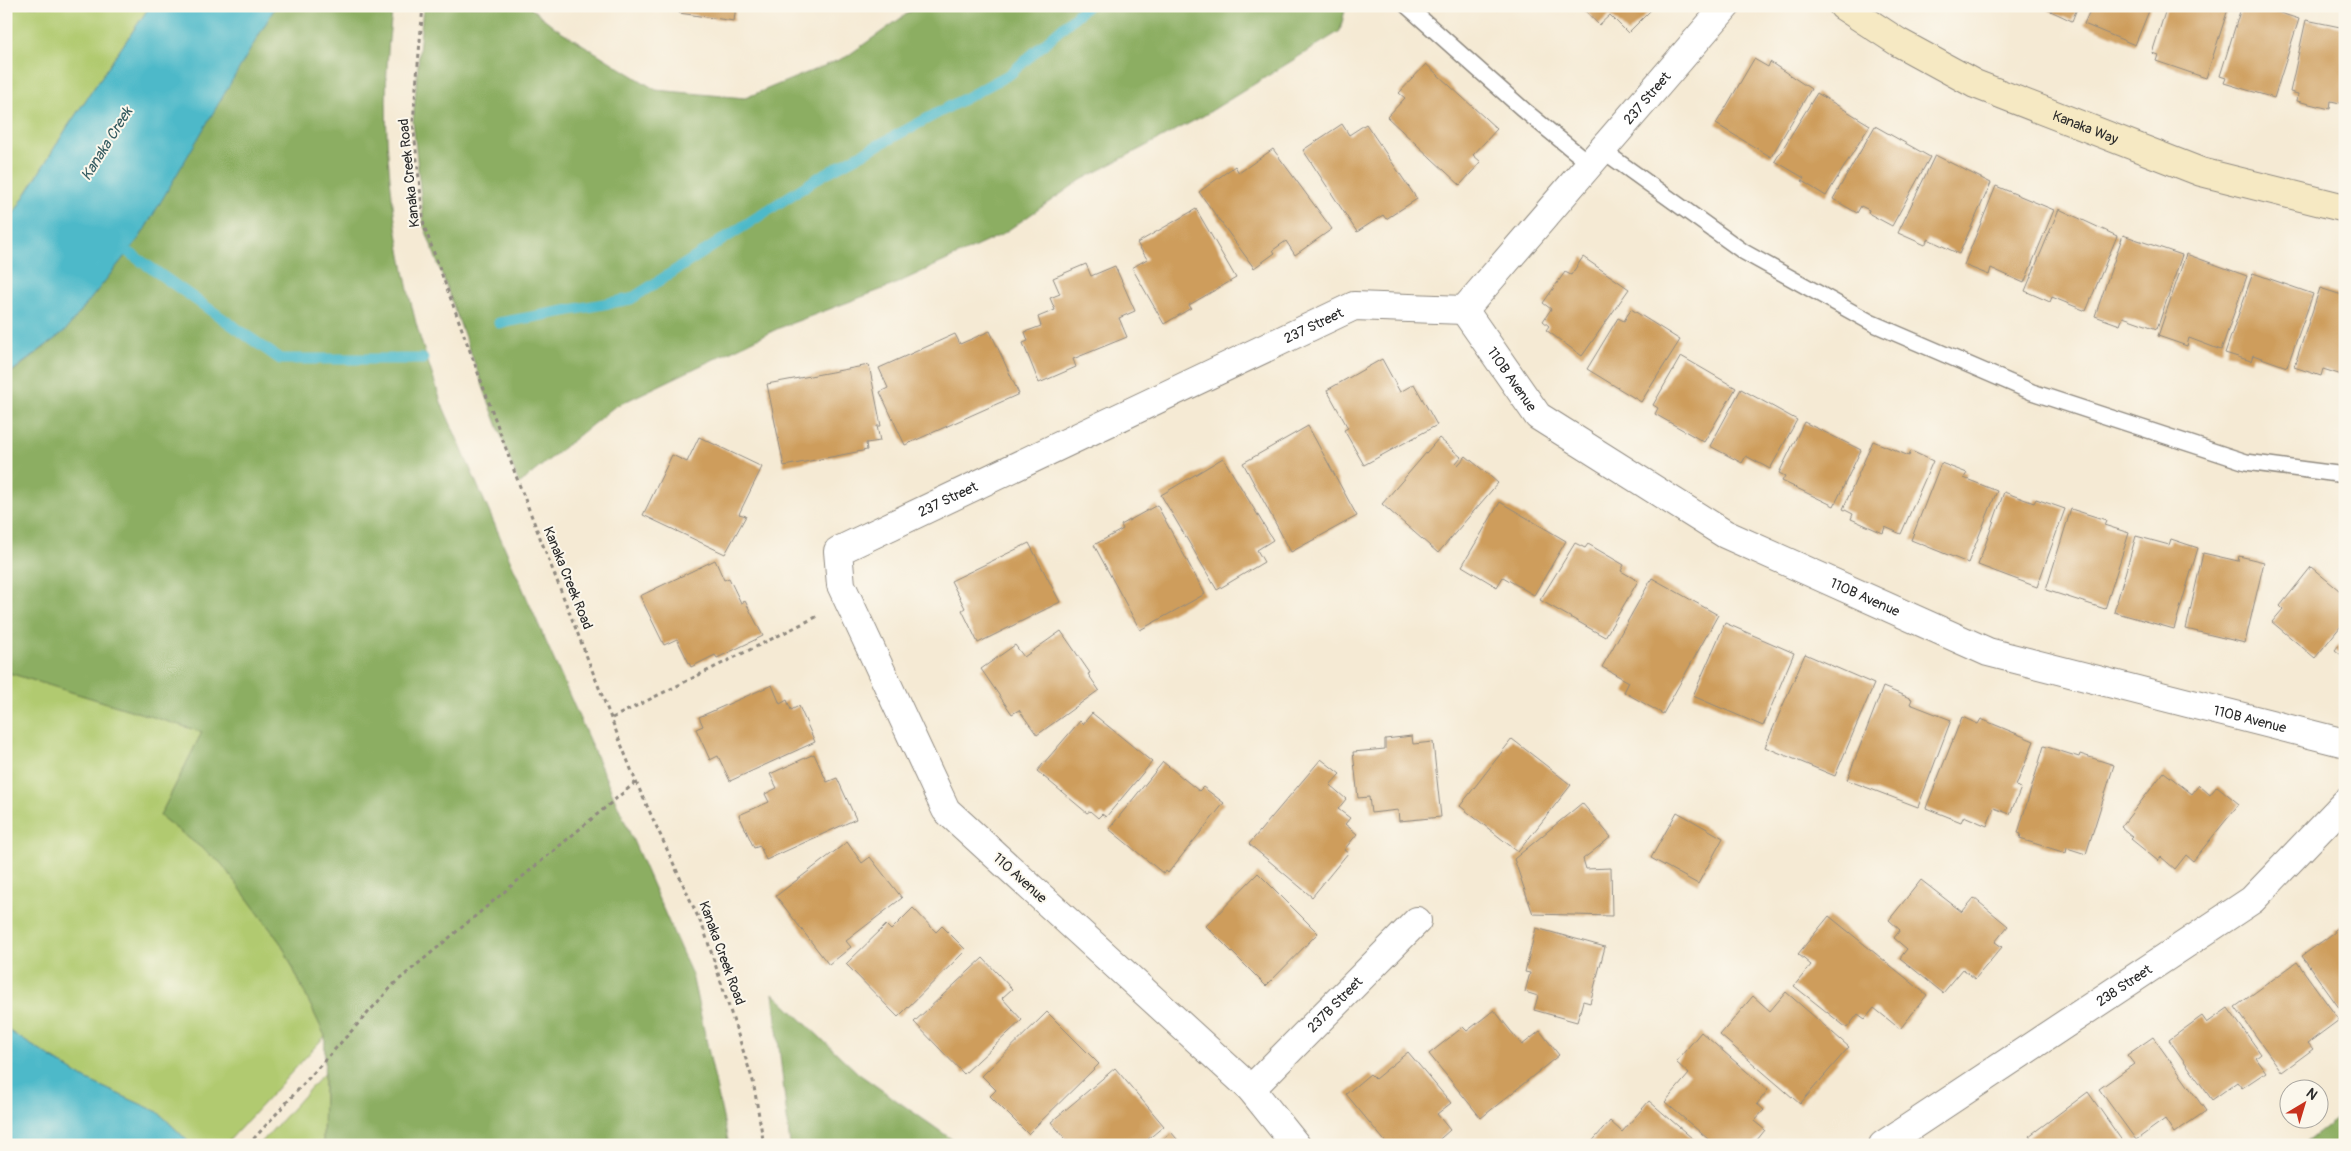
<svg xmlns="http://www.w3.org/2000/svg" width="2351" height="1151" viewBox="0 0 2351 1151" font-family="Pangolin,sans-serif">
	<style>
		.green { fill: #b1ca70; stroke: #6e7a4e }
		.forest { fill: #8cae62; stroke: #5c6c46 }
		.water { fill: #4db9c9; stroke: #3c727a }
		.lines { fill: none; stroke-linecap: round; stroke-linejoin: round }
		.stream { stroke: #4db9c9; stroke-width: 11 }
		.building { fill: #ce9d5b }
		.lane-casing { stroke: #908a80; stroke-width: 18 }
		.street-casing { stroke: #908a80; stroke-width: 30 }
		.secondary-casing { stroke: #908a80; stroke-width: 30 }
		.path { stroke: #908a80; stroke-width: 3; stroke-dasharray: 4 4; stroke-linecap: butt }
		.lane { stroke: #fff; stroke-width: 15 }
		.street { stroke: #fff; stroke-width: 28 }
		.secondary { stroke: #f6e9c3; stroke-width: 28 }
		.labels { text-anchor: middle; dominant-baseline: central; stroke-width: 4; stroke-linejoin: round; paint-order: stroke }
		.street-label { font-size: 14px; fill: #2b2b2b; stroke: #fbf7ec }
		.water-label { font-size: 15px; font-style: italic; fill: #375d62; stroke: #fbf7ec }
	</style>
	<rect width="100%" height="100%" fill="#fbf7ec"/>
	<filter id="ink" filterUnits="userSpaceOnUse"><feTurbulence type="fractalNoise" baseFrequency=".02" numOctaves="2"/><feDisplacementMap in="SourceGraphic" scale="10" xChannelSelector="R" yChannelSelector="G"/><feConvolveMatrix kernelMatrix="1 2 1 2 8 2 1 2 1" color-interpolation-filters="sRGB"/></filter>
	<filter id="wash" filterUnits="userSpaceOnUse"><feTurbulence type="fractalNoise" baseFrequency=".0096" numOctaves="4" result="noise"/><feDisplacementMap in="SourceGraphic" scale="20" xChannelSelector="R" yChannelSelector="G"/><feGaussianBlur stdDeviation="1.12" result="paint"/><feColorMatrix in="noise" values="0 0 0 0 0 0 0 0 0 0 0 0 0 0 0 0 0 1.4 0 .05"/><feComposite in="paint" operator="in"/></filter>
	<g filter="url(#wash)">
		<rect width="100%" height="100%" fill="#f5ead4"/>
		<!-- green -->
		<path class="green" d="M11,6H150L68,126L6,226V13Z
			M6,672L202,732L160,816L221,863L282,945L325,1036L225,1145H192L158,1112L85,1079L6,1029Z
			M324,1073L323,1145H259Z"/>
		<!-- forest -->
		<path class="forest" d="M275,6H393C378,107 389,213 413,311C420,342 432,372 441,402L692,975L729,1145H323L325,1036L282,945L221,863L160,816L202,732L6,672V377L65,331L140,237Z
			M423,6H528L556,28L656,90L745,98L846,57L918,6H1346L1340,31L1203,116L1081,180L1001,235L891,286L779,328L614,407L519,484L424,226L413,122Z
			M773,993L859,1074L960,1145H790Z
			M2345,1112V1145H2302Z"/>
		<!-- water -->
		<path class="water" d="M150,6H276L140,237L65,331L6,376V226L68,126Z
			M6,1029L85,1079L158,1112L192,1145H6Z"/>
		<g class="lines">
			<!-- stream -->
			<path class="stream" d="M117,244L280,359H423
				M499,323L631,299L821,176L1010,74L1087,6"/>
		</g>
		<g id="blocks">
			<!-- building -->
			<path class="building" d="M680,6H736L734,21L679,13Z
				M1581,6H1655L1628,33L1610,15L1599,25Z
				M2040,6H2078L2072,21Z
				M2092,6H2151L2135,45L2084,24Z
				M2167,6H2229L2206,78L2156,61L2158,55L2152,53Z
				M2246,6H2258L2299,19L2274,98L2224,83L2226,78L2220,76L2241,8L2245,9Z
				M2306,20L2345,28V104L2331,101L2330,109L2297,101L2298,94L2290,92Z
				M1754,59L1768,67L1770,62L1811,89L1771,157L1716,124Z
				M1426,64L1497,129L1473,155L1481,162L1460,185L1387,117L1405,98L1399,93Z
				M1817,93L1870,125L1826,196L1802,181L1804,178L1775,161Z
				M1342,124L1349,135L1366,124L1417,199L1386,219L1383,215L1357,232L1303,150Z
				M1875,126L1930,157L1892,226L1868,213L1869,210L1861,206L1857,213L1833,199Z
				M1273,149L1332,229L1295,255L1286,241L1273,250L1275,253L1254,268L1199,192L1235,166L1239,173Z
				M1935,155L1991,183L1959,254L1928,239L1925,245L1898,233Z
				M1996,186L2054,210L2024,283L1991,268L1989,275L1964,265Z
				M1196,209L1236,278L1189,305L1191,308L1164,324L1132,268L1147,259L1137,243Z
				M2059,209L2117,236L2086,311L2052,297L2050,302L2025,291Z
				M2123,235L2182,255L2157,329L2123,317L2120,325L2095,316Z
				M2186,254L2247,276L2221,350L2189,338L2187,346L2158,336Z
				M1583,257L1629,289L1582,356L1546,330L1549,326L1543,321L1551,309L1543,303L1565,272L1571,275Z
				M1086,264L1091,276L1115,266L1135,311L1119,318L1127,337L1073,359L1076,367L1039,383L1023,343L1028,341L1025,332L1041,326L1038,317L1055,310L1050,298L1060,294L1053,278Z
				M2253,273L2313,294L2287,367L2253,355L2251,361L2225,353Z
				M2320,288L2345,296V376L2323,369L2321,376L2294,367Z
				M1631,309L1680,340L1641,402L1587,369L1618,318L1624,321Z
				M990,331L1019,394L905,445L880,392L888,388L879,368L955,334L960,344Z
				M1681,356L1736,388L1704,442L1655,414L1658,408L1653,405Z
				M1382,359L1400,392L1414,384L1437,425L1364,465L1344,430L1348,428L1327,390Z
				M869,365L881,426H877L880,441L866,443L867,450L784,466L767,384Z
				M1741,389L1797,420L1770,469L1746,456L1742,463L1710,446Z
				M1804,422L1861,450L1834,506L1782,481L1785,476L1779,473Z
				M1308,426L1357,516L1291,552L1243,463Z
				M699,437L762,467L739,514L746,516L725,554L643,515L672,455L687,462Z
				M1439,438L1461,457L1456,463L1458,465L1466,456L1498,483L1438,553L1382,504Z
				M1873,441L1909,456L1911,451L1933,461L1901,534L1885,527L1883,533L1851,519L1853,514L1843,509Z
				M1223,458L1273,540L1257,550L1264,562L1217,590L1161,495Z
				M1941,463L1967,473L1964,478L1997,491L1968,563L1911,540Z
				M2004,492L2034,503L2036,499L2065,509L2037,587L1978,565Z
				M1500,502L1566,541L1534,595L1503,577L1497,587L1462,566Z
				M1157,505L1205,594L1140,630L1094,545L1123,529L1121,525Z
				M2071,509L2106,520L2104,525L2129,533L2105,609L2046,590Z
				M2136,536L2169,545L2171,539L2198,548L2174,629L2114,612Z
				M1029,543L1060,602L978,643L962,610L965,608L951,581Z
				M1575,543L1585,548L1588,544L1624,565L1621,571L1638,581L1605,637L1540,600Z
				M2203,553L2238,561L2239,556L2264,562L2245,643L2186,629Z
				M715,560L724,580L729,578L741,603L745,601L763,636L717,658L715,655L691,667L677,639L664,645L640,596Z
				M2311,567L2345,595V621L2315,658L2272,622L2283,609L2280,606Z
				M1652,578L1718,615L1663,714L1624,692L1629,682L1602,667Z
				M1725,623L1794,653L1763,726L1693,696Z
				M1061,631L1090,673L1088,674L1099,690L1037,735L1019,710L1012,714L981,669L1015,645L1024,657Z
				M2345,637V658L2335,650Z
				M1805,654L1874,684L1835,776L1765,747Z
				M772,685L780,704L787,700L791,710L799,706L815,742L730,781L718,756L710,760L696,729L703,726L699,717Z
				M1883,687L1912,699L1910,704L1951,720L1918,807L1847,780Z
				M1092,713L1152,762L1106,817L1102,814L1098,818L1090,811L1087,813L1037,771L1080,721L1083,724Z
				M1962,717L1978,724L1981,719L2034,741L2016,786L2021,788L2010,814L1994,808L1987,826L1964,816L1961,822L1926,808Z
				M1412,736L1413,744L1433,742L1441,817L1399,821L1398,810L1371,813L1369,797L1358,798L1353,752L1385,749V739Z
				M1512,739L1571,785L1518,852L1460,806Z
				M2044,746L2079,757L2080,754L2114,765L2086,854L2067,848L2066,853L2020,839L2021,834L2018,833Z
				M814,754L827,782L837,778L856,819L766,860L760,846L754,848L739,815L769,802L765,794L777,788L770,774Z
				M1321,759L1340,774L1330,785L1346,799L1338,809L1350,818L1345,824L1357,834L1344,850L1348,853L1312,897L1249,844Z
				M1163,762L1199,791L1203,787L1224,803L1168,873L1166,871L1164,874L1109,829Z
				M2164,772L2192,794L2199,785L2210,795L2217,786L2239,804L2193,861L2186,855L2175,869L2161,857L2158,861L2131,839L2133,837L2121,827Z
				M1582,803L1611,837L1583,859L1586,869L1611,868L1612,916L1533,914L1514,859Z
				M1677,812L1723,838L1698,884L1651,858Z
				M847,842L862,863L870,857L902,898L846,941L851,947L829,965L776,896Z
				M1258,873L1318,933L1266,986L1206,926Z
				M1921,880L1962,912L1974,898L2008,926L1995,942L2002,947L1975,979L1963,969L1943,993L1900,958L1907,949L1894,938L1900,930L1889,920Z
				M913,908L936,932L942,926L966,950L898,1017L846,964L886,925L891,930Z
				M1829,916L1927,995L1900,1029L1874,1008L1865,1019L1858,1014L1847,1028L1794,986L1811,965L1798,954Z
				M2345,923V1016L2302,956L2335,932L2334,930Z
				M1536,928L1605,947L1590,1003L1583,1001L1577,1022L1534,1010L1538,996L1525,992L1530,973L1525,972Z
				M983,958L1012,989L1002,998L1022,1020L964,1074L914,1022Z
				M2297,962L2339,1020L2308,1043L2313,1049L2282,1072L2235,1007Z
				M1786,992L1849,1047L1800,1104L1720,1035L1753,996L1770,1011Z
				M2228,1008L2261,1054L2256,1058L2266,1072L2242,1088L2237,1082L2212,1100L2169,1040L2202,1016L2207,1023Z
				M1494,1010L1522,1045L1540,1031L1559,1055L1481,1118L1429,1054L1463,1027L1467,1031Z
				M1047,1012L1099,1064L1028,1134L990,1096L996,1090L982,1076Z
				M1701,1032L1768,1090L1757,1104L1764,1110L1754,1121L1765,1130L1753,1145H1715L1665,1102L1689,1074L1676,1062Z
				M2153,1037L2206,1111L2174,1133L2165,1119L2136,1140L2099,1089L2134,1064L2127,1055Z
				M1408,1052L1451,1103L1437,1114L1450,1130L1433,1145H1388L1346,1094L1370,1074L1375,1079Z
				M1115,1068L1164,1126L1141,1145H1071L1051,1122Z
				M2088,1092L2125,1145H2035L2029,1136Z
				M1649,1101L1700,1145H1589L1610,1121L1622,1132Z
				M1171,1132L1182,1145H1157Z"/>
		</g>
	</g>
	<g filter="url(#ink)">
		<use href="#blocks" fill-opacity="0" stroke="#908a80" stroke-width="1"/>
		<g class="lines">
			<defs>
				<path id="lane" d="M1407,6L1525,111L1590,164
					M1602,150L1744,252L1872,323L2032,392L2246,462L2345,475"/>
				<g id="street">
					<path id="s1" d="M1464,310L1538,416L1725,534L1988,652L2345,743"/>
					<path id="s2" d="M1464,310L1726,6"/>
					<path id="s3" d="M1251,1089L1417,921"/>
					<path id="s4" d="M1296,1145L1251,1089L946,810L841,585L838,551L1354,306L1464,310"/>
					<path id="s5" d="M1883,1145L2252,900L2345,803"/>
				</g>
				<g id="secondary">
					<path id="s6" d="M1843,6L1898,42L1975,84L2201,172L2345,208"/>
				</g>
			</defs>
			<!-- lane casing -->
			<use href="#lane" class="lane-casing"/>
			<!-- street casing -->
			<use href="#street" class="street-casing"/>
			<!-- secondary casing -->
			<use href="#secondary" class="secondary-casing"/>
			<!-- path -->
			<path class="path" d="M423,6L413,122L424,226L519,484L636,782L704,930L753,1081L764,1145
				M612,718L818,616
				M248,1145L395,983L636,782"/>
			<!-- lane -->
			<use href="#lane" class="lane"/>
			<!-- street -->
			<use href="#street" class="street"/>
			<!-- secondary -->
			<use href="#secondary" class="secondary"/>
		</g>
	</g>
	<g class="labels">
		<!-- street labels -->
		<g class="street-label">
			<text stroke="none"><textPath href="#s2" startOffset="280">237 Street</textPath></text>
			<text stroke="none"><textPath href="#s6" startOffset="272">Kanaka Way</textPath></text>
			<text transform="translate(409 173) rotate(-96)">Kanaka Creek Road</text>
			<text stroke="none"><textPath href="#s4" startOffset="1294">237 Street</textPath></text>
			<text stroke="none"><textPath href="#s1" startOffset="84">110B Avenue</textPath></text>
			<text stroke="none"><textPath href="#s4" startOffset="889">237 Street</textPath></text>
			<text transform="translate(568 578) rotate(68)">Kanaka Creek Road</text>
			<text stroke="none"><textPath href="#s1" startOffset="504">110B Avenue</textPath></text>
			<text stroke="none"><textPath href="#s1" startOffset="909">110B Avenue</textPath></text>
			<text transform="translate(1020 878) rotate(42)">110 Avenue</text>
			<text transform="translate(722 953) rotate(70)">Kanaka Creek Road</text>
			<text stroke="none"><textPath href="#s5" startOffset="289">238 Street</textPath></text>
			<text stroke="none"><textPath href="#s3" startOffset="119">237B Street</textPath></text>
		</g>
		<!-- water labels -->
		<g class="water-label">
			<text transform="translate(107 144) rotate(-58)">Kanaka Creek</text>
		</g>
	</g>
	<!-- margin -->
	<rect width="2351" height="1151" fill="none" stroke="#fbf7ec" stroke-width="25"/>
	<!-- north arrow -->
	<g transform="translate(2304 1104) rotate(38)"><circle r="24" fill="#fbf7ec" stroke="#a8a59f"/>
	<path d="M0-4L9 19L0 12L-9 19Z" fill="#c8321e"/>
	<text y="-8" font-size="14" font-weight="bold" text-anchor="middle" fill="#2b2b2b">N</text>
	</g>
</svg>
